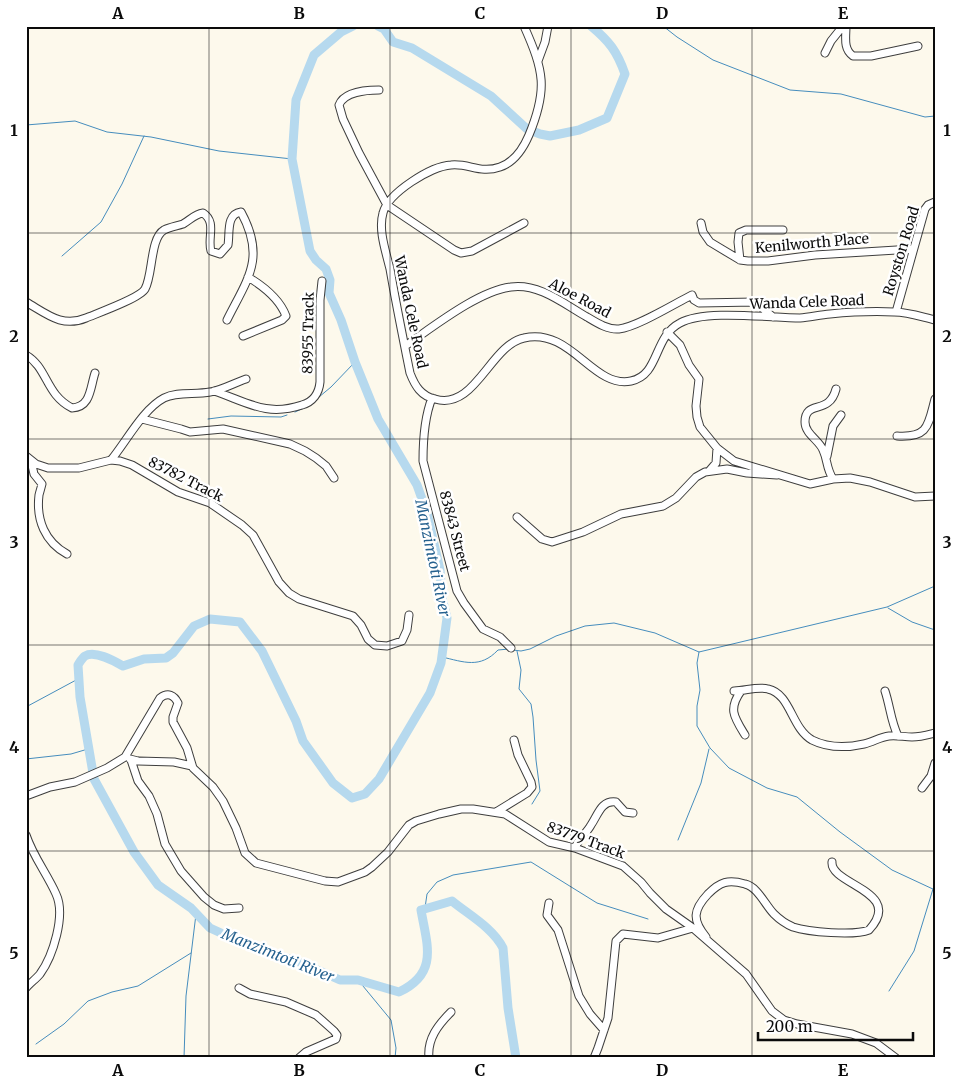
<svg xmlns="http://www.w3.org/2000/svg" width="961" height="1084" viewBox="0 0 961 1084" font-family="Merriweather,serif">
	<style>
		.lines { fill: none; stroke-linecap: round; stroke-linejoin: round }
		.stream { stroke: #468dbd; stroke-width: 1 }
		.river { stroke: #b6d9ee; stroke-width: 9 }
		.minor-casing { stroke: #3e3e3e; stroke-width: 9 }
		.minor { stroke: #fff; stroke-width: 7 }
		.grid { fill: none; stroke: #0b0b0b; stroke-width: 1; stroke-opacity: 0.55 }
		.labels { text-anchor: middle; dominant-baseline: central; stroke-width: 5; stroke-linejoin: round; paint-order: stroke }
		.street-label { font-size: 14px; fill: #0b0b0b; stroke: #fff }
		.water-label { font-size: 15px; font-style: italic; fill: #24608e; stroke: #fff }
		.neatline { fill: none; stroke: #0b0b0b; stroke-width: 2 }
		.grid-label { font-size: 16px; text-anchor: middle; font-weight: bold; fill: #0b0b0b }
	</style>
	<rect width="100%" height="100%" fill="#fdf9ec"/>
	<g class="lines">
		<!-- stream -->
		<path class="stream" d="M663,26L677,37L713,60L790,90L841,94L925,117L935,116
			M26,125L75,121L107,132L151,137L219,151L292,159
			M62,256L101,222L122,184L144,136
			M319,397L331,387L355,362
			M295,412L306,407
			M208,419L231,416L281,417L287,415
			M888,608L912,622L935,630
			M513,650L521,651L530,649L556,636L585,626L614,623L655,633L699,652L887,607L935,586
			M517,651L521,670L519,689L531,704L533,717L536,760L540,791L532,804
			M699,652L697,663L700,690L697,706V726L710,748L729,768L767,788L797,797L840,832L892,870L935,890
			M442,657C464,662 480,669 498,650L509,649
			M26,707L78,679
			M26,759L71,754L88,749
			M678,840L701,783L709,749
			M425,908L427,894L437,882L453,875L531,862L597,903L648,919
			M358,980L391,1020L396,1048L395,1058
			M889,991L914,951L933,889
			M36,1044L64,1024L88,1001L112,992L138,986L191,953
			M184,1058L186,996L196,914"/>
		<!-- river -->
		<path class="river" d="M353,26L341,32L314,55L296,100L292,159L310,251L316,260L326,269L330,280L329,293L341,320L355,362L378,419L417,485L427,513L440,570L442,598L447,618L441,663L430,693L379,779L365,794L352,798L333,783L303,741L296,721L262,651L240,622L210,619L194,626L173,653L166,658L144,659L123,666C114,661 95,650 85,656C82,658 80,662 78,665L80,697L94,779L134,852L158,885L191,908L210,928L243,943L304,964L340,980H358L399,992C439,973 427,945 421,910L452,901C469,915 493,928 503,948L508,1008L516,1058
			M378,26L384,29L393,42L412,48L491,96L527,129L540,134L550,136L579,130L607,118L625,74C617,51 609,41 591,26"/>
		<defs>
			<path id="minor" d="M524,26C544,71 548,89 529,135C523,149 515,162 500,167C480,174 469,163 451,165C431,166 388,193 383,213C378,230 386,252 390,269C396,304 403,338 410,373C415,386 421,396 435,399C475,411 490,345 524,338C571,327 593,389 631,381C660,375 653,337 680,323C705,309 770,318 800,318C810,317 820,315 830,314C851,312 873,311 894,312C908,312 922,317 935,320
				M846,26C846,37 843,49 853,56H871L918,46
				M825,53L831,41L843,26
				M538,61L545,42L548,26
				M379,90C366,90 344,92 339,105L343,119L359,153L387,205L454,250L461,253L472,251L524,223
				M701,223L703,232L710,242L740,260L748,261H768L815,255L913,249
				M740,260L738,242L739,233L746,230H783
				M26,302C47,314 62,328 86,318C98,313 140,298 145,289C153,275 150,238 164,230C170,227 177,226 183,224C190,220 195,214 203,213C217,222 207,238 211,251L220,254L228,245C230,233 226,214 241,212C266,258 248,278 227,320
				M896,312L925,209L928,205L935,202
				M667,332L680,345L689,365L699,379L696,406L697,417L700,427L717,448L734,461L810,484L833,479L850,478L870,482L915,497L935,496
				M243,336L282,320L286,316C280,300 263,286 248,277
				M405,346C433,327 478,291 511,287C539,283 564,304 587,317C597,323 608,330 619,329C637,327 674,304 692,295L694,300L699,303L755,302L773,317
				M26,355C48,368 45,394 72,408C91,407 90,388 95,373
				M214,391C247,402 266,417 302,405C313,402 319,393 320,382V300L322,281
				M432,398C424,418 423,441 423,461L457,591L464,603L483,629L500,637L511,648
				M142,419L181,429L190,432L223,429L290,444L305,451L316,458L326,466L334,478
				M897,436C929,438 928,425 935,399
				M26,456L36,464L48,468H79L111,460L120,461L132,465L178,492L210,503L242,525L253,535L279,582L289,593L299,599L353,616L361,625L368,639L375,645L387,646L402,641L407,630L409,615
				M827,456L833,426L841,415
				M111,460C126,442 143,409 164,398C177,391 195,395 210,392C222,390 234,383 246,379
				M31,461L34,474L42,484C41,488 40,491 39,495C36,520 45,542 67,554
				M710,470L716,463L717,448
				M833,479C826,468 828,461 823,450C819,440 805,434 805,422C805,399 829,416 836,389
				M517,517L542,539L552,542L583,532L621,514L663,506L676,498L696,477L705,472L727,469L747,473L777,475
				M734,691C745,691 758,686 768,689C791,694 791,728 812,740C828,748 846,748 864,744C873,742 880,737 889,736C897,735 904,737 912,737C920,737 927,735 935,733
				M741,691C728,709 734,717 745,735
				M885,691C890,706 891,722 898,736
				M130,759L138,761L174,762L192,766
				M131,760L138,781L149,796L157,814L165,844L181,871L204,897L214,905L224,909L239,908
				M922,788L931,776L935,763
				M26,796L50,787L75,782L107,768L125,757L160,698C168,692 174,695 178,703L173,717V722L187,748L193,768L213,787L223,801L236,828L245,853L256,863L325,881L338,882L365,872L372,867L388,852L409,825L416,821L439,814L461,809H473L505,814L549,842L575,848L623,866L641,882L650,893L666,909L693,928L746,974L772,1011L784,1020L797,1024L852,1034L876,1043L896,1058
				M496,812L527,793L532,787L531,782L518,755L514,740
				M26,835C33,856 47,874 56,894C66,915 53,956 40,974C36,979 30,983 26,988
				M575,848C579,838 586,834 591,825C598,815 601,800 616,802L625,812L633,813
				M549,903L547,915L558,930L579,996L590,1014L604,1030
				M706,937C692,920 693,910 708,894C720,882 728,879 745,884C758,887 765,905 774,914C779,919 786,924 793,927C808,932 854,936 869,930C905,891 830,885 832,862
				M239,988L250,994L286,1002L316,1015L334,1031L337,1035L336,1039L306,1052L299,1058
				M429,1058C427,1039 438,1025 451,1012
				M594,1058L598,1048L608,1018L616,941L623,934L658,938L693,928"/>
		</defs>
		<!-- minor casing -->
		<use href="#minor" class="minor-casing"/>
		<!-- minor -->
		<use href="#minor" class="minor"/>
	</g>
	<!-- grid -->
	<path class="grid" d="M209,26V1058M390,26V1058M571,26V1058M752,26V1058M26,233H935M26,439H935M26,645H935M26,851H935"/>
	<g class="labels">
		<!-- street labels -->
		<g class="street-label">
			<text transform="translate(812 243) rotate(-5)">Kenilworth Place</text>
			<text transform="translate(901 251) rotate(-73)">Royston Road</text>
			<text transform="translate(580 298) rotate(28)">Aloe Road</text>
			<text transform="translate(807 302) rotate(-2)">Wanda Cele Road</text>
			<text transform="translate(411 312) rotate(78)">Wanda Cele Road</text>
			<text transform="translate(308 333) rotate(-89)">83955 Track</text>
			<text transform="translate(186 479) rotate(27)">83782 Track</text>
			<text transform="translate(455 531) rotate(75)">83843 Street</text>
			<text transform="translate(586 840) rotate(20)">83779 Track</text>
		</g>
		<!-- water labels -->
		<g class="water-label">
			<text transform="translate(433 558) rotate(78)">Manzimtoti River</text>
			<text transform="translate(278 955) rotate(22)">Manzimtoti River</text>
		</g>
	</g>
	<!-- border -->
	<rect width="961" height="1084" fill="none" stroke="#ffffff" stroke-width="55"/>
	<!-- scale -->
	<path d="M758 1032v8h155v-8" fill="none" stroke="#0b0b0b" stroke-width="2.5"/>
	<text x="766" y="1032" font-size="15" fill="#0b0b0b" stroke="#ffffff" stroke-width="4" paint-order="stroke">200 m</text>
	<rect x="28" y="28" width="906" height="1028" class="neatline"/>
	<g class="grid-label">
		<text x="118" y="19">A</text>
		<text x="299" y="19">B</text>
		<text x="480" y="19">C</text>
		<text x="662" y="19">D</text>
		<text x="843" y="19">E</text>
		<text x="14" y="136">1</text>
		<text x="947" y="136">1</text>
		<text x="14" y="342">2</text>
		<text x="947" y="342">2</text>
		<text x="14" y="548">3</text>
		<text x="947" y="548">3</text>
		<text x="14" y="753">4</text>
		<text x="947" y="753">4</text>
		<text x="14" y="959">5</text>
		<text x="947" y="959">5</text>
		<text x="118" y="1076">A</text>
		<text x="299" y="1076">B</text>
		<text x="480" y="1076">C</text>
		<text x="662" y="1076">D</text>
		<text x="843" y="1076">E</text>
	</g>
</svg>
